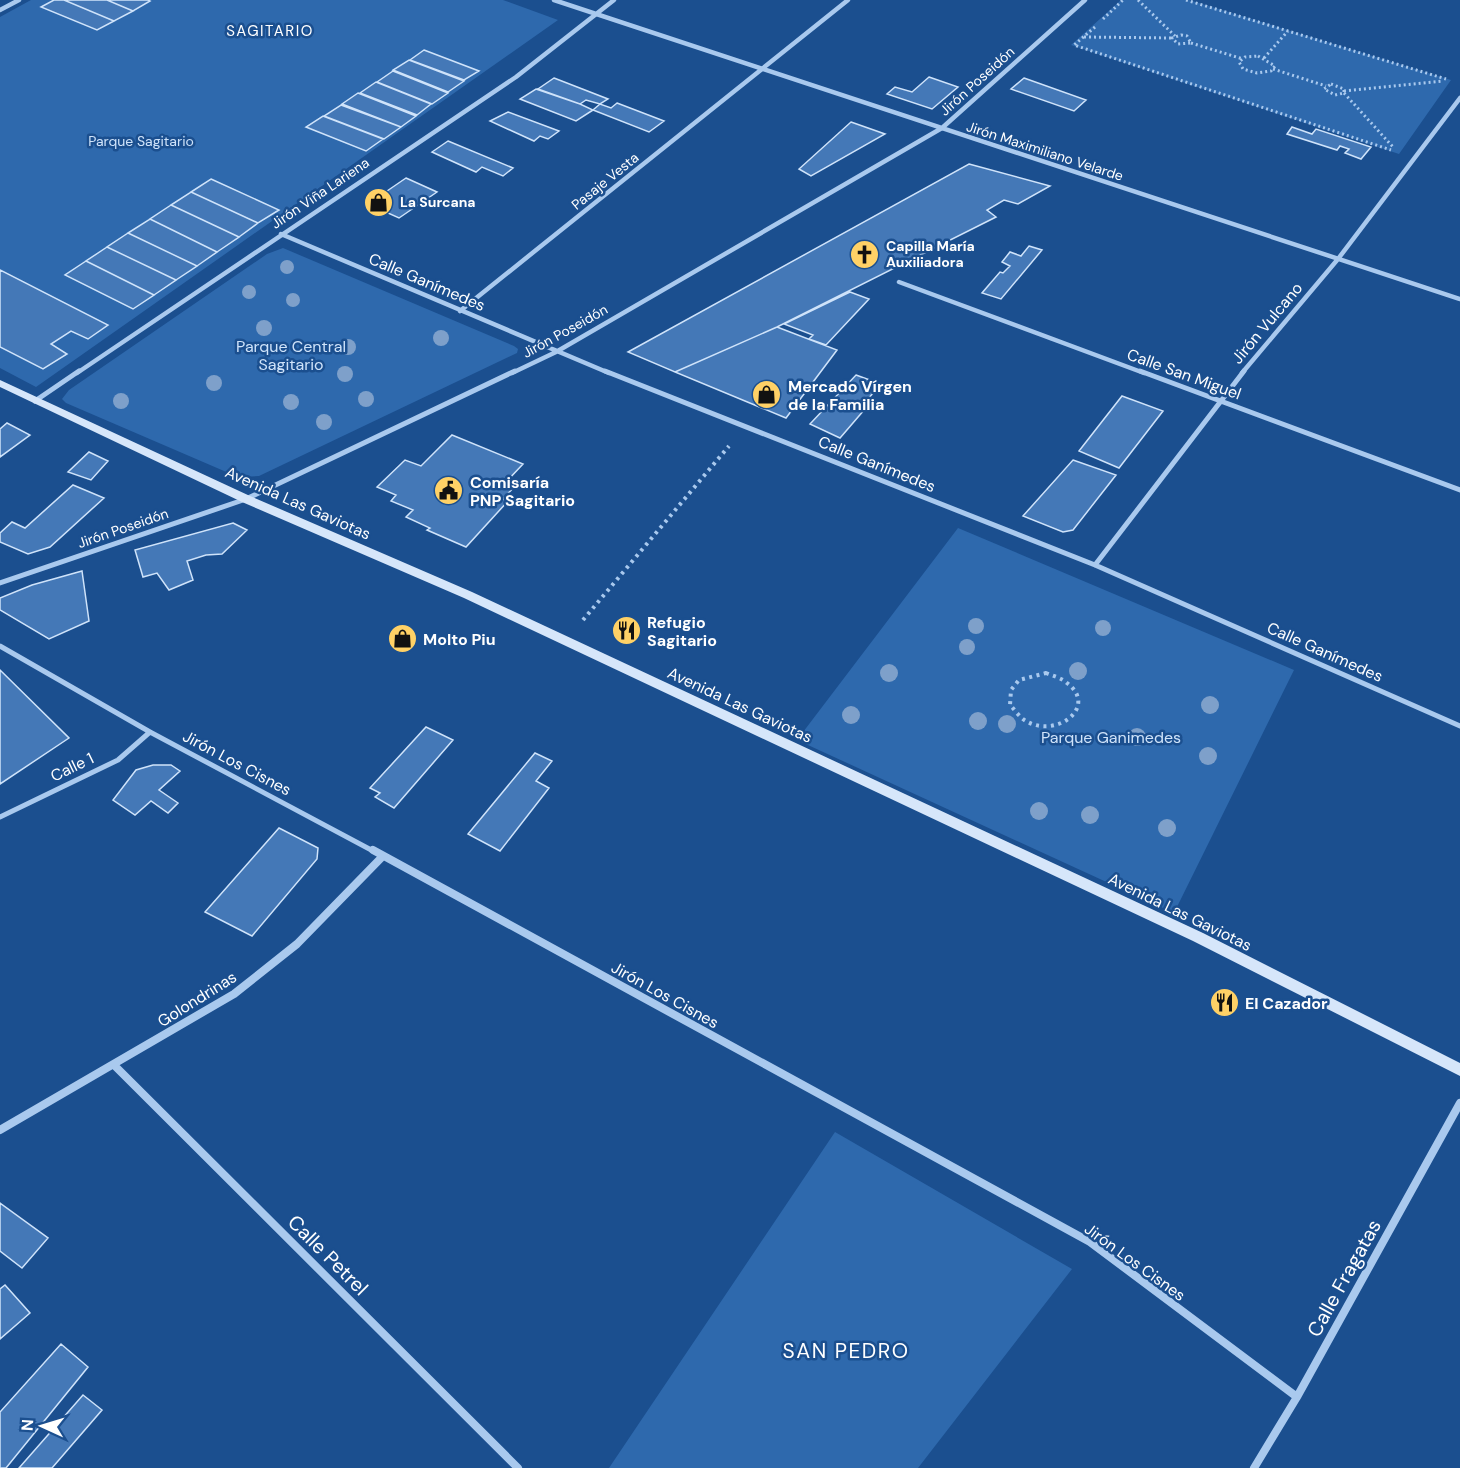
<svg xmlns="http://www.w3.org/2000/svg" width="1460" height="1468" viewBox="0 0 1460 1468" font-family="'DM Sans',sans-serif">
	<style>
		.green { fill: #2e69ad }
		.building { fill: #4478b7; stroke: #cfe3fa; stroke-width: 1.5 }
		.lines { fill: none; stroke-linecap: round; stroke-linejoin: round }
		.path-far1 { stroke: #a9c9ee; stroke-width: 3; stroke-dasharray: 2 3; stroke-linecap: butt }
		.path { stroke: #a9c9ee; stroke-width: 4; stroke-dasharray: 3 4.5; stroke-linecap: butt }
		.street-far2 { stroke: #a9c9ee; stroke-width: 4.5 }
		.street-far1 { stroke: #a9c9ee; stroke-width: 5 }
		.street { stroke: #a9c9ee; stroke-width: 8 }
		.secondary { fill: #d6e6fa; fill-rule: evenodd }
		.tree { fill: #7ea0ca }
		.labels { text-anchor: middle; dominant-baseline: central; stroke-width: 5; stroke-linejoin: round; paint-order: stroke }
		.far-street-label { font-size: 14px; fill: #fff; stroke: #1b4f8f }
		.far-park-label { font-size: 14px; fill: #cfe3fa; stroke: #1b4f8f }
		.far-poi-label { font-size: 14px; font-weight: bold; fill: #fff; stroke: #1b4f8f; text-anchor: start }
		.far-neighbourhood-label { font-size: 15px; letter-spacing: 1.5px; fill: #fff; stroke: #1b4f8f }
		.street-label { font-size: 16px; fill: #fff; stroke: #1b4f8f }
		.park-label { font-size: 16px; fill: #cfe3fa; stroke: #1b4f8f }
		.poi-label { font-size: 16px; font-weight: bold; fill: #fff; stroke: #1b4f8f; text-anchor: start }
		.near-street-label { font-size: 20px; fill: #fff; stroke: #1b4f8f }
		.near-neighbourhood-label { font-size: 21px; letter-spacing: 1.5px; fill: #fff; stroke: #1b4f8f }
	</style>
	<rect width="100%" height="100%" fill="#1b4f8f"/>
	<!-- green -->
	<path class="green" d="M31,0H503L558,20L36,387L0,368V17Z
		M1121,0H1189L1451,80L1399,154L1071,45Z
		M283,248L514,346L518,349L517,353L259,476L238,477L66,403L62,399L69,390L267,254Z
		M958,528L1294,670L1174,913L797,740Z
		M835,1132L1072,1269L918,1468H609Z"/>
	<!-- building -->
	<path class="building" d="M54,0H64L114,21L97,30L41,7Z
		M64,0H107L133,11L114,21Z
		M107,0H148L150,1L133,11Z
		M424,50L479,71L464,80L410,60Z
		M409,60L464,81L448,92L393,70Z
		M393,71L448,93L432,104L377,82Z
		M929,77L958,87L932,109L887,94L895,87L912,92Z
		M554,78L608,99L600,104L586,100L580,104L538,89Z
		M1024,78L1086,100L1074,111L1011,89Z
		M376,82L431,104L417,115L360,93Z
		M536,89L580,104L593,110L576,121L520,99Z
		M358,93L416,116L401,127L342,104Z
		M617,103L664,121L649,132L593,110L600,104L611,108Z
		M341,105L401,127L384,139L324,116Z
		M508,112L559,131L548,139L540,136L534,141L490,121Z
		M323,116L383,139L366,151L306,127Z
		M851,122L885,134L811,176L799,169Z
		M1292,127L1312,134L1316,129L1371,147L1361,159L1345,153L1349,149L1340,146L1337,150L1287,134Z
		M448,141L513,168L503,176L482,167L476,172L432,152Z
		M969,164L1050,186L1018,204L1004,200L987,210L996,217L777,327L675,372L628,352Z
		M406,178L437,192L399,218L368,204Z
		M211,179L279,210L258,223L191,192Z
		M191,192L258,223L239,237L171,205Z
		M171,205L239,237L217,252L150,219Z
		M150,219L217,252L197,266L128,233Z
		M128,233L197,266L176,280L107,247Z
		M1029,246L1042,250L1001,299L982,293L1000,272L1003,273L1010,266L1002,262L1010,252L1021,256Z
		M107,247L176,280L154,295L86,261Z
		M86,261L154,295L133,309L65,275Z
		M0,270L108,325L88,339L71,331L51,344L67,354L43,369L0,347Z
		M850,292L869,299L826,345L809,339L813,335L784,324Z
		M777,327L837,350L786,418L675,372Z
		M856,375L881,384L867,400L871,402L840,438L810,424Z
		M1122,396L1163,411L1119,468L1079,451Z
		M7,423L30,435L0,457V429Z
		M452,435L523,464L505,483L514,487L503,499L508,501L466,547L427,530L430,528L406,517L413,510L391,501L396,495L377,487L405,460L421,466Z
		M89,452L108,461L91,480L68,472Z
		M1073,460L1116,475L1073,530L1063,532L1023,516Z
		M73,485L104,498L50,547L28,554L0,542V533L12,522L25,528Z
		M233,523L247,530L222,554L206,555L187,561L193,580L169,590L157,573L143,577L135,550Z
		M82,571L89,621L49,639L0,610V598L32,585Z
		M0,670L69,738L0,784Z
		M426,727L453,740L394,808L375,797L380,793L370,788Z
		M535,753L552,761L536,781L549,788L500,851L468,834Z
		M153,765H171L180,771L159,790L178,803L168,813L151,801L135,815L113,800L136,770Z
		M279,828L318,848L317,859L252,936L205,912Z
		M0,1203L48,1238L22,1268L0,1251Z
		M5,1285L30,1313L0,1339V1289Z
		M61,1344L88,1367L6,1468H0V1412Z
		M83,1395L102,1410L52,1468H19Z"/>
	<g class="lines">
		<!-- path-far1 -->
		<path class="path-far1" d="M1138,0L1175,36
			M1186,0L1446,79
			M1103,19L1123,0
			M1095,27L1074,45L1391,150
			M1181,35L1187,36L1191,43L1178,44L1172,38Z
			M1084,37L1172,38
			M1191,43L1243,59
			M1258,56L1275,66L1271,71L1257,73L1243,69L1239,62L1245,57Z
			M1264,58L1288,31
			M1273,69L1326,86
			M1331,84L1344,89V93L1335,95L1324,89Z
			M1344,91L1443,81
			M1344,93L1393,147"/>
		<!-- path -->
		<path class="path" d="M583,620L729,446
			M1046,673C1053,676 1062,678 1067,683C1099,707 1056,739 1026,721C1020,718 1015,710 1010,705L1011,690L1019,680Z"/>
		<!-- street-far2 -->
		<path class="street-far2" d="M554,0L1460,299
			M0,10L19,0
			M281,234L609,373
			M899,282L1144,373
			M460,311L848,0
			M77,373L516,77L614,0
			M512,373L556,352L942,128L1085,0
			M1242,373L1338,259L1460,98"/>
		<!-- street-far1 -->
		<path class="street-far1" d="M605,371L1095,565L1460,726
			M1140,371L1460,490
			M35,401L79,371
			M1095,565L1244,371
			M0,583L246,499L515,371
			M0,646L150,732L375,852
			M0,817L118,760L150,732"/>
		<!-- street -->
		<path class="street" d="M373,850L1090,1242L1297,1397
			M115,1066L518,1468
			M0,1130L234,994L297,944L383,856
			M1254,1468L1297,1397L1460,1103"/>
		<!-- secondary -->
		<path class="secondary" d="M0,380L250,496L472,592L1203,933L1460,1063V1076L1193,941L464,598L242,502L0,387Z"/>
	</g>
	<!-- trees -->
	<g class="tree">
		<circle cx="287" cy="267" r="7"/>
		<circle cx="249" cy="292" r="7"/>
		<circle cx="293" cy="300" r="7"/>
		<circle cx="264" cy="328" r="8"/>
		<circle cx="441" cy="338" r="8"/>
		<circle cx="348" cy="347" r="8"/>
		<circle cx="345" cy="374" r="8"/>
		<circle cx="214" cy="383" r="8"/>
		<circle cx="366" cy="399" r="8"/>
		<circle cx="121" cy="401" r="8"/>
		<circle cx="291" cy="402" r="8"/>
		<circle cx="324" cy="422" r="8"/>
		<circle cx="976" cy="626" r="8"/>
		<circle cx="1103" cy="628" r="8"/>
		<circle cx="967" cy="647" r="8"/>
		<circle cx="1078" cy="671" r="9"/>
		<circle cx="889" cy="673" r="9"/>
		<circle cx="1210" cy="705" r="9"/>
		<circle cx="851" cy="715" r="9"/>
		<circle cx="978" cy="721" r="9"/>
		<circle cx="1007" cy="724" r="9"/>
		<circle cx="1137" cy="737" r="9"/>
		<circle cx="1208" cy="756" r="9"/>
		<circle cx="1039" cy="811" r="9"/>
		<circle cx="1090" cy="815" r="9"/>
		<circle cx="1167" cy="828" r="9"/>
	</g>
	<!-- icons -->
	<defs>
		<symbol id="shop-disc" viewBox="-11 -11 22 22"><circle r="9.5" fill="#ffd166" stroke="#1b4f8f"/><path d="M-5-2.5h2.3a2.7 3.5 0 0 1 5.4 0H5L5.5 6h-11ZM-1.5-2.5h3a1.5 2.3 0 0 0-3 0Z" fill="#111"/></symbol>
		<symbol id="church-disc" viewBox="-11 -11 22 22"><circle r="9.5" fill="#ffd166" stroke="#1b4f8f"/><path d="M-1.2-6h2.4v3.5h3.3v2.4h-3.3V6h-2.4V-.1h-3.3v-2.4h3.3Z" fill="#111"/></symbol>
		<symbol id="civic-disc" viewBox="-11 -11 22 22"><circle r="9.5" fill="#ffd166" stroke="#1b4f8f"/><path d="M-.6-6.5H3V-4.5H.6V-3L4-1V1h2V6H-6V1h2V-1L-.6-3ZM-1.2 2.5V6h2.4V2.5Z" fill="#111"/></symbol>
		<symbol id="restaurant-disc" viewBox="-11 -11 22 22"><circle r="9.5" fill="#ffd166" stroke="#1b4f8f"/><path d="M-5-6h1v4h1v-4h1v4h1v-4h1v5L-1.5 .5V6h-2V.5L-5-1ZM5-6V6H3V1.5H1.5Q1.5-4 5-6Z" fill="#111"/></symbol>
	</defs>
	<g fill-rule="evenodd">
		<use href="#shop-disc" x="362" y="186" width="33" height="33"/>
		<use href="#church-disc" x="848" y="238" width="33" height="33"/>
		<use href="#shop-disc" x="750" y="378" width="33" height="33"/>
		<use href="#civic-disc" x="432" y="474" width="33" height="33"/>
		<use href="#restaurant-disc" x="610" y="614" width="33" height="33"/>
		<use href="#shop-disc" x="386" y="622" width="33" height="33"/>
		<use href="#restaurant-disc" x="1208" y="986" width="33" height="33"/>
	</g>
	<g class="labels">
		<!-- far-street labels -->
		<g class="far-street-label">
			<text transform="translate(977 81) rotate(-42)">Jirón Poseidón</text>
			<text transform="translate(1045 151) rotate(18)">Jirón Maximiliano Velarde</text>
			<text transform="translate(605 181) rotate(-39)">Pasaje Vesta</text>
			<text transform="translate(320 193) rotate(-34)">Jirón Viña Lariena</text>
			<text transform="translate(565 331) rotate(-29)">Jirón Poseidón</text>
			<text transform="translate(123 528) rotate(-19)">Jirón Poseidón</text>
		</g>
		<!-- far-park labels -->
		<g class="far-park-label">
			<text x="141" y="141">Parque Sagitario</text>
		</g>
		<!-- far-poi labels -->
		<g class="far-poi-label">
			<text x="400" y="202">La Surcana</text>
			<text x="886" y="246">Capilla María<tspan x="886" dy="16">Auxiliadora</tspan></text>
		</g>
		<!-- far-neighbourhood labels -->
		<g class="far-neighbourhood-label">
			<text x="270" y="31">SAGITARIO</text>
		</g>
		<!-- street labels -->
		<g class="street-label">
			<text transform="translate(427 282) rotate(23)">Calle Ganímedes</text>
			<text transform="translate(1267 323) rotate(-50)">Jirón Vulcano</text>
			<text transform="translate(1184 374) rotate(20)">Calle San Miguel</text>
			<text transform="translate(877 464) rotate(22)">Calle Ganímedes</text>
			<text transform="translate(298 503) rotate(24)">Avenida Las Gaviotas</text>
			<text transform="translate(1325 652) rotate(24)">Calle Ganímedes</text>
			<text transform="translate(740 705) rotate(25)">Avenida Las Gaviotas</text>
			<text transform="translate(237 763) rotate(28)">Jirón Los Cisnes</text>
			<text transform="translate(72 767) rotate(-26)">Calle 1</text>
			<text transform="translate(1180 912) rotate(26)">Avenida Las Gaviotas</text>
			<text transform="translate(665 995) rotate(29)">Jirón Los Cisnes</text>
			<text transform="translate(197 999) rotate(-32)">Golondrinas</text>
			<text transform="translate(1135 1262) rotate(36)">Jirón Los Cisnes</text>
		</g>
		<!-- park labels -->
		<g class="park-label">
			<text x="291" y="346">Parque Central<tspan x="291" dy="18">Sagitario</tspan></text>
			<text x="1111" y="737">Parque Ganimedes</text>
		</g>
		<!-- poi labels -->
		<g class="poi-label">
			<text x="788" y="386">Mercado Vírgen<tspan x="788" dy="18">de la Familia</tspan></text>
			<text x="470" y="482">Comisaría<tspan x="470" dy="18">PNP Sagitario</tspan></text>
			<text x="647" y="622">Refugio<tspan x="647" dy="18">Sagitario</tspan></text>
			<text x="423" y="639">Molto Piu</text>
			<text x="1245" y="1003">El Cazador</text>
		</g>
		<!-- near-street labels -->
		<g class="near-street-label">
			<text transform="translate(328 1255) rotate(45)">Calle Petrel</text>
			<text transform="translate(1344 1278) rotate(-61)">Calle Fragatas</text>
		</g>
		<!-- near-neighbourhood labels -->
		<g class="near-neighbourhood-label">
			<text x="846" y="1351">SAN PEDRO</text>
		</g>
	</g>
	<!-- north arrow -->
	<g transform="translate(42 1426) rotate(274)" stroke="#1b4f8f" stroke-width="4.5" paint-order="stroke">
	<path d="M0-4.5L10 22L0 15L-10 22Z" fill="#ffffff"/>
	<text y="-9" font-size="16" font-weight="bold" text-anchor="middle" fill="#ffffff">N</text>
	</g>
</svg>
